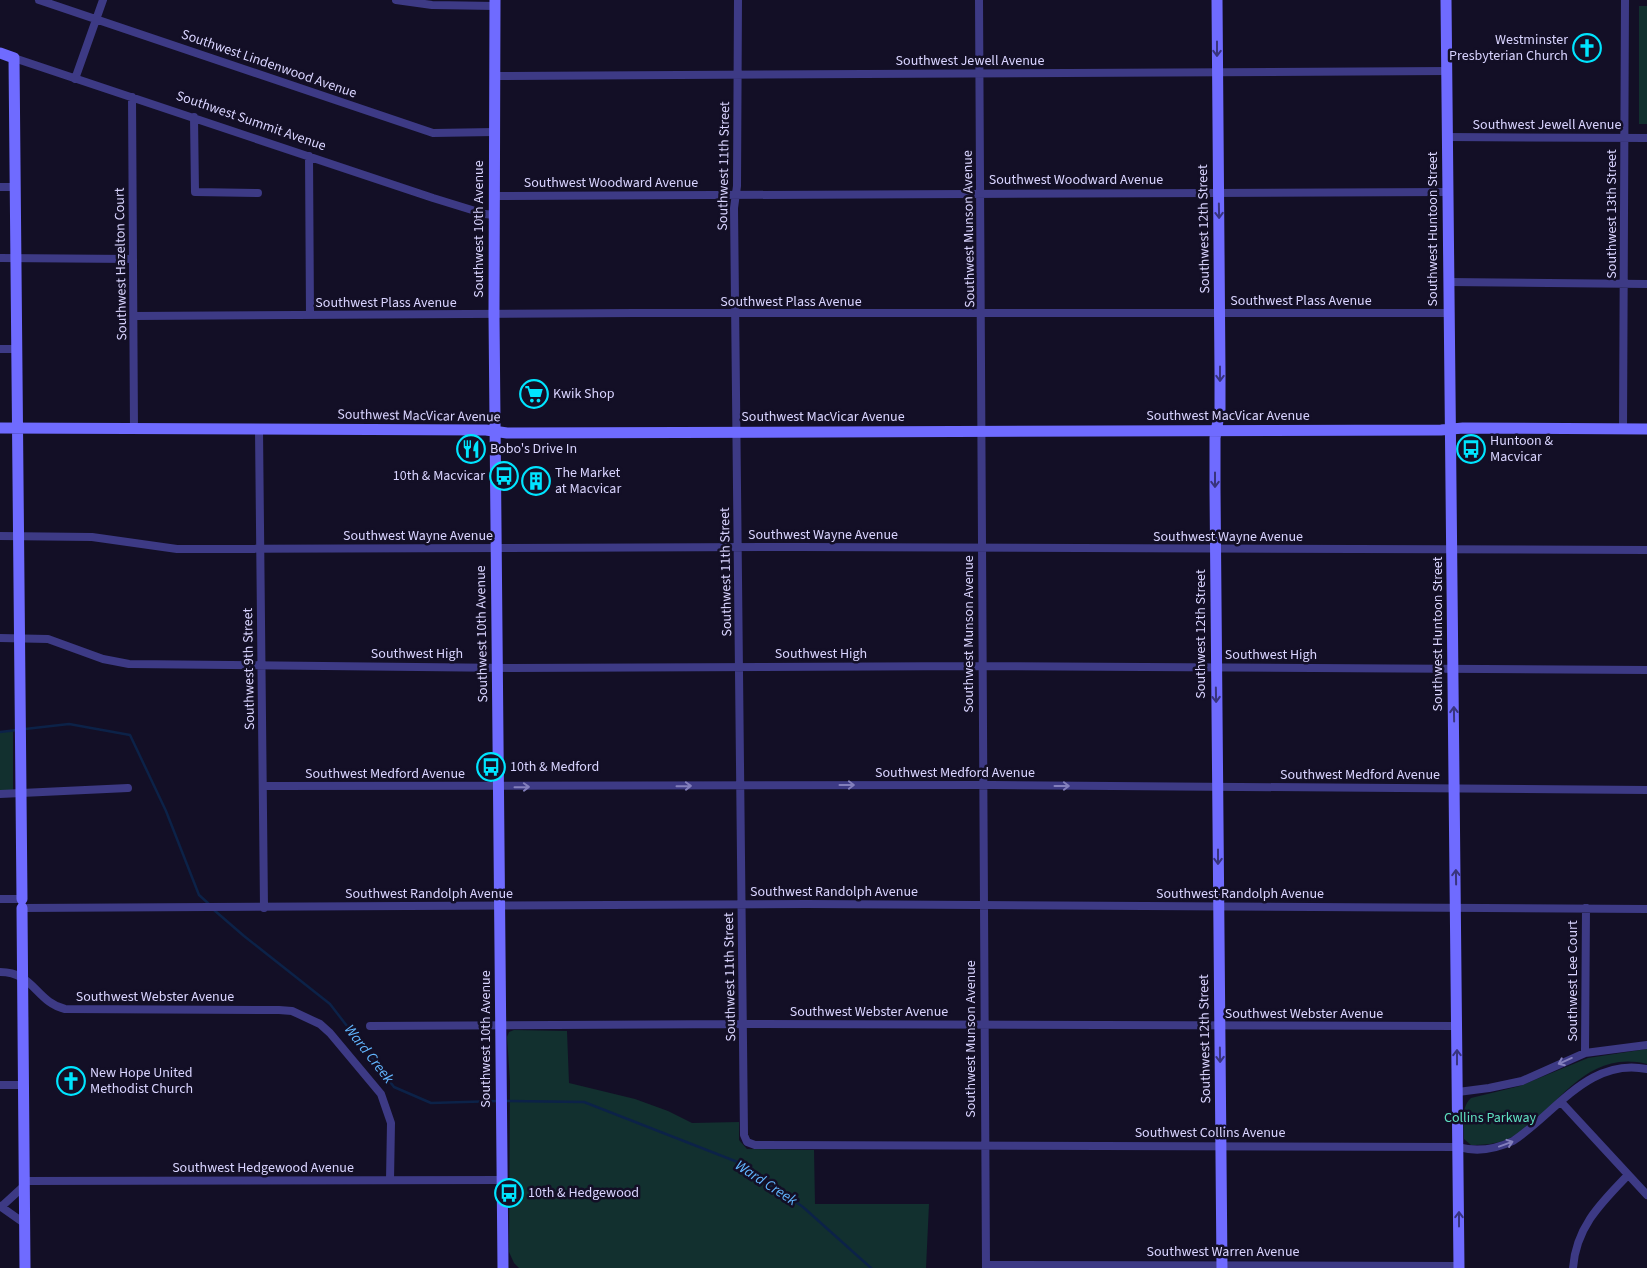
<svg xmlns="http://www.w3.org/2000/svg" width="1647" height="1268" viewBox="0 0 1647 1268" font-family="'Source Sans 3',sans-serif">
	<style>
		.green { fill: #12302f }
		.lines { fill: none; stroke-linecap: round; stroke-linejoin: round }
		.stream { stroke: #0c2248; stroke-width: 2.5 }
		.street { stroke: #3d3a85; stroke-width: 8 }
		.secondary { stroke: #6f6bff; stroke-width: 11 }
		.oneway { stroke: #38347d }
		.oneway2 { stroke: #837fbc }
		.labels { text-anchor: middle; dominant-baseline: central; stroke-width: 5; stroke-linejoin: round; paint-order: stroke }
		.poi-label { font-size: 14px; fill: #d9d4ff; stroke: #130f26; text-anchor: start }
		.street-label { font-size: 14px; fill: #d9d4ff; stroke: #130f26 }
		.park-label { font-size: 14px; fill: #5fe0c0; stroke: #130f26 }
		.water-label { font-size: 15px; font-style: italic; fill: #62b6ff; stroke: #130f26 }
	</style>
	<rect width="100%" height="100%" fill="#130f26"/>
	<!-- green -->
	<path class="green" d="M1639,6H1647V124H1639Z
		M13,731V794H0V732Z
		M514,1030L567,1031L569,1083L635,1099L668,1111L692,1123L739,1122V1140L747,1149L814,1150L815,1204H929L926,1268H519L514,1263L509,1252L510,1082L507,1037L509,1032Z
		M1647,1049V1064C1580,1048 1555,1117 1508,1139C1498,1144 1482,1145 1471,1145L1464,1139C1464,1125 1460,1108 1471,1098L1520,1086L1588,1058Z"/>
	<g class="lines">
		<!-- stream -->
		<path class="stream" d="M25,729L69,724L130,735L166,811L199,895L209,904
			M0,732L17,730
			M214,910L244,936L330,1004L394,1087L431,1103L498,1101
			M504,1101L584,1102L740,1163L803,1207L871,1268"/>
		<!-- street -->
		<path class="street" d="M39,0L433,133L494,132
			M396,0L432,5L495,6
			M738,0L737,186L734,208L744,1135L747,1142L755,1145L1458,1147C1476,1152 1496,1149 1513,1141C1556,1113 1589,1057 1647,1069
			M979,0L986,1268
			M14,58L433,198L485,214L494,215
			M494,76L1447,71
			M75,79L103,0
			M132,97L134,430
			M194,117L195,192L258,193
			M1447,137L1647,138
			M309,156L310,315
			M0,187H15
			M494,196L1448,192
			M0,258L133,259
			M1448,282L1647,284
			M134,316L635,313H1449
			M0,349H17
			M1623,429L1625,0
			M259,430L264,908
			M0,536L92,537L177,549L799,547L1647,550
			M0,638L48,639L103,659L129,664L511,668L982,666L1647,670
			M263,786L992,785L1647,790
			M0,794L128,788
			M0,899H22V908L806,904L1647,909
			M0,972C34,972 36,1002 65,1009L279,1010L292,1011L320,1024L330,1033L381,1094L391,1123L390,1180
			M370,1026L743,1024L1457,1026
			M1585,1053L1586,908
			M0,1085H24
			M1458,1092L1489,1088L1522,1081L1585,1053L1647,1045
			M1561,1102L1647,1195
			M24,1181L502,1180
			M0,1206L24,1223
			M2,1206L25,1185
			M986,1265L1459,1266
			M1573,1268C1576,1227 1601,1203 1628,1175"/>
		<!-- secondary -->
		<path class="secondary" d="M495,0L494,315L503,1268
			M1217,0L1220,373V409L1215,438V489L1222,1268
			M1446,0L1459,1268
			M0,53L14,58L22,899
			M0,428L486,430L507,433L1441,430L1463,428L1647,429
			M22,908L25,1268"/>
	</g>
	<!-- one-way arrows -->
	<defs><path id="oneway-shaft" d="M-6 0H5M1.5-3L5.5 0L1.5 3" fill="none" stroke-width="1.6" stroke-linecap="round" stroke-linejoin="round" transform="scale(1.25)"/></defs>
	<g class="oneway">
		<use href="#oneway-shaft" transform="translate(1217 49) rotate(90)"/>
		<use href="#oneway-shaft" transform="translate(1219 211) rotate(89)"/>
		<use href="#oneway-shaft" transform="translate(1220 374) rotate(90)"/>
		<use href="#oneway-shaft" transform="translate(1215 480) rotate(90)"/>
		<use href="#oneway-shaft" transform="translate(1216 695) rotate(89)"/>
		<use href="#oneway-shaft" transform="translate(1454 714) rotate(-91)"/>
		<use href="#oneway-shaft" transform="translate(1218 857) rotate(90)"/>
		<use href="#oneway-shaft" transform="translate(1456 877) rotate(-91)"/>
		<use href="#oneway-shaft" transform="translate(1220 1055) rotate(89)"/>
		<use href="#oneway-shaft" transform="translate(1457 1057) rotate(-90)"/>
		<use href="#oneway-shaft" transform="translate(1459 1219) rotate(-90)"/>
	</g>
	<g class="oneway2">
		<use href="#oneway-shaft" transform="translate(847 785)"/>
		<use href="#oneway-shaft" transform="translate(684 786) rotate(-1)"/>
		<use href="#oneway-shaft" transform="translate(1062 786)"/>
		<use href="#oneway-shaft" transform="translate(522 787) rotate(-1)"/>
		<use href="#oneway-shaft" transform="translate(1565 1061) rotate(156)"/>
		<use href="#oneway-shaft" transform="translate(1506 1144) rotate(-20)"/>
	</g>
	<!-- icons -->
	<defs>
		<symbol id="church-ring" viewBox="-11 -11 22 22"><circle r="9.5" fill="#130f26" stroke="#00e5ff" stroke-width="1.5"/><path d="M-1.2-6h2.4v3.5h3.3v2.4h-3.3V6h-2.4V-.1h-3.3v-2.4h3.3Z" fill="#00e5ff"/></symbol>
		<symbol id="supermarket-ring" viewBox="-11 -11 22 22"><circle r="9.5" fill="#130f26" stroke="#00e5ff" stroke-width="1.5"/><path d="M-6-5.5h2.5l.6 2H6L4.5 2H-2.5L-4.4-4H-6ZM-1.5 3.2a1.3 1.3 0 1 0 .1 0ZM3 3.2a1.3 1.3 0 1 0 .1 0Z" fill="#00e5ff"/></symbol>
		<symbol id="restaurant-ring" viewBox="-11 -11 22 22"><circle r="9.5" fill="#130f26" stroke="#00e5ff" stroke-width="1.5"/><path d="M-5-6h1v4h1v-4h1v4h1v-4h1v5L-1.5 .5V6h-2V.5L-5-1ZM5-6V6H3V1.5H1.5Q1.5-4 5-6Z" fill="#00e5ff"/></symbol>
		<symbol id="bus-ring" viewBox="-11 -11 22 22"><circle r="9.5" fill="#130f26" stroke="#00e5ff" stroke-width="1.5"/><path d="M-5-6H5V4H4V6H2V4H-2V6H-4V4H-5ZM-3.5-4V0h7V-4ZM-3.5 1.2v1.5H-2V1.2ZM2 1.2v1.5H3.5V1.2Z" fill="#00e5ff"/></symbol>
		<symbol id="building-ring" viewBox="-11 -11 22 22"><circle r="9.5" fill="#130f26" stroke="#00e5ff" stroke-width="1.5"/><path d="M-4-6H4V6H1V3H-1V6H-4ZM-2.5-4.3h1.7v1.8h-1.7ZM.8-4.3h1.7v1.8H.8ZM-2.5-1h1.7V.8h-1.7ZM.8-1h1.7V.8H.8Z" fill="#00e5ff"/></symbol>
	</defs>
	<g fill-rule="evenodd">
		<use href="#church-ring" x="1571" y="32" width="32" height="32"/>
		<use href="#supermarket-ring" x="518" y="378" width="32" height="32"/>
		<use href="#restaurant-ring" x="455" y="433" width="32" height="32"/>
		<use href="#bus-ring" x="1455" y="433" width="32" height="32"/>
		<use href="#bus-ring" x="488" y="460" width="32" height="32"/>
		<use href="#building-ring" x="520" y="465" width="32" height="32"/>
		<use href="#bus-ring" x="475" y="751" width="32" height="32"/>
		<use href="#church-ring" x="55" y="1065" width="32" height="32"/>
		<use href="#bus-ring" x="493" y="1177" width="32" height="32"/>
	</g>
	<g class="labels">
		<!-- poi labels -->
		<g class="poi-label">
			<text x="1568" y="40" text-anchor="end">Westminster<tspan x="1568" dy="16">Presbyterian Church</tspan></text>
			<text x="553" y="394">Kwik Shop</text>
			<text x="1490" y="441">Huntoon &amp;<tspan x="1490" dy="16">Macvicar</tspan></text>
			<text x="490" y="449">Bobo's Drive In</text>
			<text x="555" y="473">The Market<tspan x="555" dy="16">at Macvicar</tspan></text>
			<text x="485" y="476" text-anchor="end">10th &amp; Macvicar</text>
			<text x="510" y="767">10th &amp; Medford</text>
			<text x="90" y="1073">New Hope United<tspan x="90" dy="16">Methodist Church</tspan></text>
			<text x="528" y="1193">10th &amp; Hedgewood</text>
		</g>
		<!-- street labels -->
		<g class="street-label">
			<text x="970" y="61">Southwest Jewell Avenue</text>
			<text transform="translate(269 64) rotate(19)">Southwest Lindenwood Avenue</text>
			<text transform="translate(251 121) rotate(19)">Southwest Summit Avenue</text>
			<text x="1547" y="125">Southwest Jewell Avenue</text>
			<text transform="translate(724 166) rotate(-89)">Southwest 11th Street</text>
			<text x="1076" y="180">Southwest Woodward Avenue</text>
			<text x="611" y="183">Southwest Woodward Avenue</text>
			<text transform="translate(1612 214) rotate(-90)">Southwest 13th Street</text>
			<text transform="translate(479 229) rotate(-90)">Southwest 10th Avenue</text>
			<text transform="translate(969 229) rotate(-91)">Southwest Munson Avenue</text>
			<text transform="translate(1204 229) rotate(-91)">Southwest 12th Street</text>
			<text transform="translate(1433 229) rotate(-90)">Southwest Huntoon Street</text>
			<text transform="translate(121 264) rotate(-91)">Southwest Hazelton Court</text>
			<text x="1301" y="301">Southwest Plass Avenue</text>
			<text x="791" y="302">Southwest Plass Avenue</text>
			<text x="386" y="303">Southwest Plass Avenue</text>
			<text transform="translate(419 416) rotate(1)">Southwest MacVicar Avenue</text>
			<text x="1228" y="416">Southwest MacVicar Avenue</text>
			<text x="823" y="417">Southwest MacVicar Avenue</text>
			<text x="823" y="535">Southwest Wayne Avenue</text>
			<text x="418" y="536">Southwest Wayne Avenue</text>
			<text x="1228" y="537">Southwest Wayne Avenue</text>
			<text transform="translate(726 572) rotate(-91)">Southwest 11th Street</text>
			<text transform="translate(482 634) rotate(-91)">Southwest 10th Avenue</text>
			<text transform="translate(969 634) rotate(-90)">Southwest Munson Avenue</text>
			<text transform="translate(1201 634) rotate(-90)">Southwest 12th Street</text>
			<text transform="translate(1438 634) rotate(-90)">Southwest Huntoon Street</text>
			<text x="417" y="654">Southwest High</text>
			<text x="821" y="654">Southwest High</text>
			<text x="1271" y="655">Southwest High</text>
			<text transform="translate(249 669) rotate(-91)">Southwest 9th Street</text>
			<text x="955" y="773">Southwest Medford Avenue</text>
			<text x="385" y="774">Southwest Medford Avenue</text>
			<text x="1360" y="775">Southwest Medford Avenue</text>
			<text x="834" y="892">Southwest Randolph Avenue</text>
			<text x="429" y="894">Southwest Randolph Avenue</text>
			<text x="1240" y="894">Southwest Randolph Avenue</text>
			<text transform="translate(730 977) rotate(-91)">Southwest 11th Street</text>
			<text transform="translate(1573 981) rotate(-90)">Southwest Lee Court</text>
			<text x="155" y="997">Southwest Webster Avenue</text>
			<text x="869" y="1012">Southwest Webster Avenue</text>
			<text x="1304" y="1014">Southwest Webster Avenue</text>
			<text transform="translate(486 1039) rotate(-90)">Southwest 10th Avenue</text>
			<text transform="translate(971 1039) rotate(-90)">Southwest Munson Avenue</text>
			<text transform="translate(1205 1039) rotate(-91)">Southwest 12th Street</text>
			<text x="1210" y="1133">Southwest Collins Avenue</text>
			<text x="263" y="1168">Southwest Hedgewood Avenue</text>
			<text x="1223" y="1252">Southwest Warren Avenue</text>
		</g>
		<!-- park labels -->
		<g class="park-label">
			<text x="1490" y="1118">Collins Parkway</text>
		</g>
		<!-- water labels -->
		<g class="water-label">
			<text transform="translate(369 1054) rotate(52)">Ward Creek</text>
			<text transform="translate(766 1183) rotate(33)">Ward Creek</text>
		</g>
	</g>
</svg>
